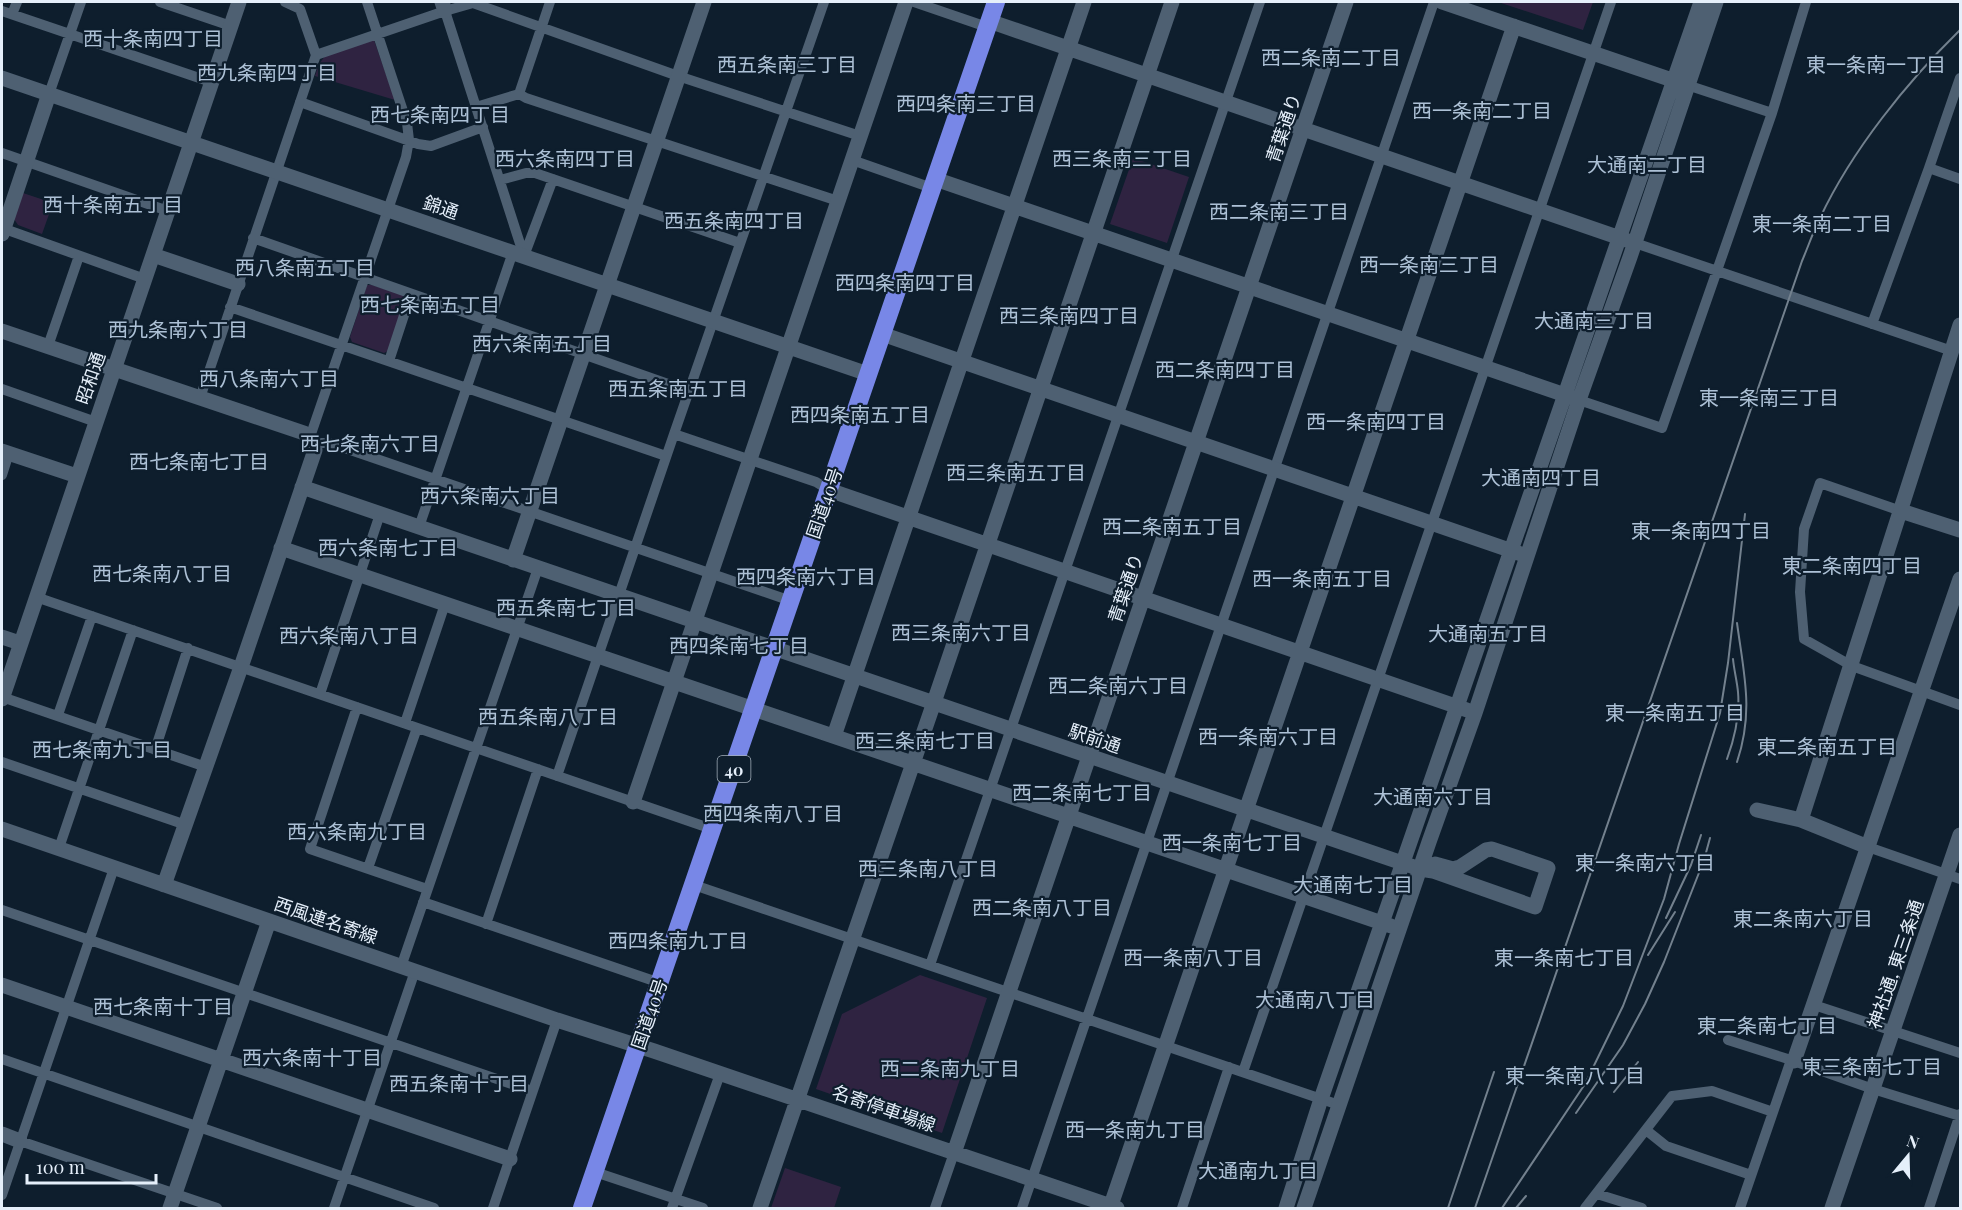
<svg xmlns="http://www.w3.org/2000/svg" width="1962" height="1210" viewBox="0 0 1962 1210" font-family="'Playfair Display','Noto Sans JP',serif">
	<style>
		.green { fill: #2f2341 }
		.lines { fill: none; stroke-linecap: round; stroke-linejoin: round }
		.street { stroke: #4e6072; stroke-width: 10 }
		.secondary { stroke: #4e6072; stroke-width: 15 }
		.highway { stroke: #7887e7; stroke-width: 18 }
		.rail { stroke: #73818e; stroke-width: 2 }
		.labels { text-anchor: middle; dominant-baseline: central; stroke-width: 4.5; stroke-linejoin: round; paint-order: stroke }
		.shield { fill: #0e1e2d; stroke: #a4b0bc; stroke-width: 1.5 }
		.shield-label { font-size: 16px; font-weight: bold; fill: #e5effa }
		.street-label { font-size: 18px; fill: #e5effa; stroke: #0e1e2d }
		.neighbourhood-label { font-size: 20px; fill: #adc1d6; stroke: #0e1e2d }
	</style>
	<rect width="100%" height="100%" fill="#0e1e2d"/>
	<!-- green -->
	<path class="green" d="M1498,2H1593L1583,30Z
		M374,40L395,100L315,76L319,64L325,56Z
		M1133,158L1189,177L1167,243L1110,224Z
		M23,193L53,203L42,234L18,225L14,219Z
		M367,285H372L404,295L406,298L388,351L384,353L352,342L350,337Z
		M920,975L987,998L942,1133L816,1089L842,1014Z
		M785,1168L841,1187L834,1208H771Z"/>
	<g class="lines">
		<!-- street -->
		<path class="street" d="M160,2L231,26
			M914,2L987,27
			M2,11L211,82
			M445,11L524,256
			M12,14L17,2
			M316,55L445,11L473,3L678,76L860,136
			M1687,85L1772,113
			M49,94L81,2
			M519,94L550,2
			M300,102L418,144L431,146L483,127
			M476,107L519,94L526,98L838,201
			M2,153L168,211
			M852,160L932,188
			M1929,168L1960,78
			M500,180L526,173H535L740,243
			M2,228L145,279
			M253,238L688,391
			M1635,243L1952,351
			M524,256L553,179
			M230,307L666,456
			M1872,324L1929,168L1960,179
			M48,346L79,256
			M389,361L411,294
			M2,389L96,422
			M200,398L316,55L300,9L285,2
			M1579,400L1662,428L1772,113L1806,2
			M674,434L816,482L829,490
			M310,437L406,157L409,140L407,123L367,2
			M314,443H330L791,601
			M2,475L9,453
			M1901,511L1820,483L1804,529L1800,592L1804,639L1852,666L1960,705
			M419,527L513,252
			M36,597L712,829
			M320,694L380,514
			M2,697L206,767
			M357,707L310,849L427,889
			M58,715L92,616
			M405,723L445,604
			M155,750L188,648
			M2,762L186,825
			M557,776L674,434L824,2
			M1868,847L1960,879
			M59,848L133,630
			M368,868L417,728
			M694,885L1339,1105
			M423,902L660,983
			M2,910L532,1091
			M486,924L538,769
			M930,965L1260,2
			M401,967L538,568
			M1814,1005L1960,1053
			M1728,1040L1791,1060
			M2,1059L434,1208
			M1243,1072L1611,2
			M1646,1130L1666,1146L1751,1175
			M20,1141L217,1208
			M595,1172L703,1208
			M1597,1194L1642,1208
			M2,1195L114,868
			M334,1208L415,971
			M493,1208L557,1020
			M672,1208L720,1074
			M935,1208L954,1153
			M1022,1208L1434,2
			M1182,1208L1229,1067
			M1585,1208L1672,1096L1712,1091L1773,1112
			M1740,1208L1791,1060L1873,1089L1960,1116
			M1929,1208L1960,1114"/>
		<!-- secondary -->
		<path class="secondary" d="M442,2L445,11
			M1442,2L1681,83
			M989,21L1626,240
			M2,78L868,374
			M935,179L1574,398
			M2,234L49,94
			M153,255L238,284
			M2,331L304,433C311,437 314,441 315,450L241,667L164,885
			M882,334L1521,554
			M2,451L77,476
			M302,487L1420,869L1433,871L1535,907L1548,868L1492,849L1486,850L1460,867L1453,869L1435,864L1420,869
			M829,490L1467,710
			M1901,511L1960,530
			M281,548L1391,926
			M513,560L704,2
			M2,637L20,643
			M2,699L239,2
			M834,736L1084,2
			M633,802L906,2
			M1757,810L1801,820L1868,847
			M1801,820L1960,325
			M2,829L557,1020L654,1051L1117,1208
			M2,985L510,1159
			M1794,1061L1960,579
			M2,1134L20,1141
			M954,1153L1346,2
			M170,1208L269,921
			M760,1208L930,714L1172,2
			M1110,1208L1514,26
			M1286,1208L1321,1099L1701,2
			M1304,1208L1429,842L1475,713L1579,400L1630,257L1716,2
			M1832,1208L1960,835"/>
		<!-- highway -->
		<path class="highway" d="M582,1208L996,2"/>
		<!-- rail -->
		<path class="rail" d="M1737,623C1744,675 1754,711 1737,762
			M1727,759C1735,737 1740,715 1738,692C1737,681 1734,670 1733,659
			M1666,918L1691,865L1701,835
			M1648,955L1675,912
			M1614,1092L1638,1062
			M1576,1113L1623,1045L1645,1004L1664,962L1704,860L1710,838
			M1448,1208L1494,1072
			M1475,1208L1802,261C1808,247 1813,232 1820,218C1852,150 1907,82 1960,30
			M1502,1208L1585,1084L1623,1006L1664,899L1679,844L1720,713L1728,663L1745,514
			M1516,1208L1526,1196"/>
	</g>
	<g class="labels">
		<!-- shield labels -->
		<rect class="shield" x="717.5" y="756" width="33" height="26" rx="4.5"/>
		<g class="shield-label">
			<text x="734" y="769">40</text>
		</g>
		<!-- street labels -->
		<g class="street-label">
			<text transform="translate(1283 128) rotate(-71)">青葉通り</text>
			<text transform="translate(441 207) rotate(19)">錦通</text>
			<text transform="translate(90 378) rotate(-71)">昭和通</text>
			<text transform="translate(824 503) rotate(-71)">国道40号</text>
			<text transform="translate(1125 588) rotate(-71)">青葉通り</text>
			<text transform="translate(1095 738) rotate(19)">駅前通</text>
			<text transform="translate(326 920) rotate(19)">西風連名寄線</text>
			<text transform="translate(1895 964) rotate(-71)">神社通, 東三条通</text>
			<text transform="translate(649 1014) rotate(-71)">国道40号</text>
			<text transform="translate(884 1108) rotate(19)">名寄停車場線</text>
		</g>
		<!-- neighbourhood labels -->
		<g class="neighbourhood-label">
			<text x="153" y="37">西十条南四丁目</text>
			<text x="1331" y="56">西二条南二丁目</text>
			<text x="787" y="63">西五条南三丁目</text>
			<text x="1876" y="63">東一条南一丁目</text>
			<text x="267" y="71">西九条南四丁目</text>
			<text x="966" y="102">西四条南三丁目</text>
			<text x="1482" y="109">西一条南二丁目</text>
			<text x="440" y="113">西七条南四丁目</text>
			<text x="565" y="157">西六条南四丁目</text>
			<text x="1122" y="157">西三条南三丁目</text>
			<text x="1647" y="163">大通南二丁目</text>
			<text x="113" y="203">西十条南五丁目</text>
			<text x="1279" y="210">西二条南三丁目</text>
			<text x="734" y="219">西五条南四丁目</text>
			<text x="1822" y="222">東一条南二丁目</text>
			<text x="1429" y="263">西一条南三丁目</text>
			<text x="305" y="266">西八条南五丁目</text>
			<text x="905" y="281">西四条南四丁目</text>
			<text x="430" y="303">西七条南五丁目</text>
			<text x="1069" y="314">西三条南四丁目</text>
			<text x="1594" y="319">大通南三丁目</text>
			<text x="178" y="328">西九条南六丁目</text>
			<text x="542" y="342">西六条南五丁目</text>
			<text x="1225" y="368">西二条南四丁目</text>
			<text x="269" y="377">西八条南六丁目</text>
			<text x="678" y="387">西五条南五丁目</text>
			<text x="1769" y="396">東一条南三丁目</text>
			<text x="860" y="413">西四条南五丁目</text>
			<text x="1376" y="420">西一条南四丁目</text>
			<text x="370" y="442">西七条南六丁目</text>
			<text x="199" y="460">西七条南七丁目</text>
			<text x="1016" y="471">西三条南五丁目</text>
			<text x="1541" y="476">大通南四丁目</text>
			<text x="490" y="494">西六条南六丁目</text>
			<text x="1172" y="525">西二条南五丁目</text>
			<text x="1701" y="529">東一条南四丁目</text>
			<text x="388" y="546">西六条南七丁目</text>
			<text x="1852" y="564">東二条南四丁目</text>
			<text x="162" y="572">西七条南八丁目</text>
			<text x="806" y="575">西四条南六丁目</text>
			<text x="1322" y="577">西一条南五丁目</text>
			<text x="566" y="606">西五条南七丁目</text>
			<text x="961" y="631">西三条南六丁目</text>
			<text x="1488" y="632">大通南五丁目</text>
			<text x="349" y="634">西六条南八丁目</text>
			<text x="739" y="644">西四条南七丁目</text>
			<text x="1118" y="684">西二条南六丁目</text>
			<text x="1675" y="711">東一条南五丁目</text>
			<text x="548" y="715">西五条南八丁目</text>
			<text x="1268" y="735">西一条南六丁目</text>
			<text x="925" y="739">西三条南七丁目</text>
			<text x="1827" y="745">東二条南五丁目</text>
			<text x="102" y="748">西七条南九丁目</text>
			<text x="1082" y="791">西二条南七丁目</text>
			<text x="1433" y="795">大通南六丁目</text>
			<text x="773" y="812">西四条南八丁目</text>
			<text x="357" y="830">西六条南九丁目</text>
			<text x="1232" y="841">西一条南七丁目</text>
			<text x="1645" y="861">東一条南六丁目</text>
			<text x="928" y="867">西三条南八丁目</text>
			<text x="1353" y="883">大通南七丁目</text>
			<text x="1042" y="906">西二条南八丁目</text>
			<text x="1803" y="917">東二条南六丁目</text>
			<text x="678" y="939">西四条南九丁目</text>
			<text x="1193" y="956">西一条南八丁目</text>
			<text x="1564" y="956">東一条南七丁目</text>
			<text x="1315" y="998">大通南八丁目</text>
			<text x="163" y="1005">西七条南十丁目</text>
			<text x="1767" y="1024">東二条南七丁目</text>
			<text x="312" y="1056">西六条南十丁目</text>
			<text x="1872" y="1065">東三条南七丁目</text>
			<text x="950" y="1067">西二条南九丁目</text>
			<text x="1575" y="1074">東一条南八丁目</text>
			<text x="459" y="1082">西五条南十丁目</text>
			<text x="1135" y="1128">西一条南九丁目</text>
			<text x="1258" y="1169">大通南九丁目</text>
		</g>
	</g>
	<!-- border -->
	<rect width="1962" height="1210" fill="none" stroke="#e5effa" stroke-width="6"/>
	<!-- north arrow -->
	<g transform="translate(1908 1156) rotate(19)" stroke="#0e1e2d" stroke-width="4.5" paint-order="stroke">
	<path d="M0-4.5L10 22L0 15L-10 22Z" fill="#e5effa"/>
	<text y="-9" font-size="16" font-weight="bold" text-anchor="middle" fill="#e5effa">N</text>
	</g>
	<!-- scale -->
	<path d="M27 1174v9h129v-9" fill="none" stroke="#e5effa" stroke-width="3"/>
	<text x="36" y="1174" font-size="18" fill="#e5effa" stroke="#0e1e2d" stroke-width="4.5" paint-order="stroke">100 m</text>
</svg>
